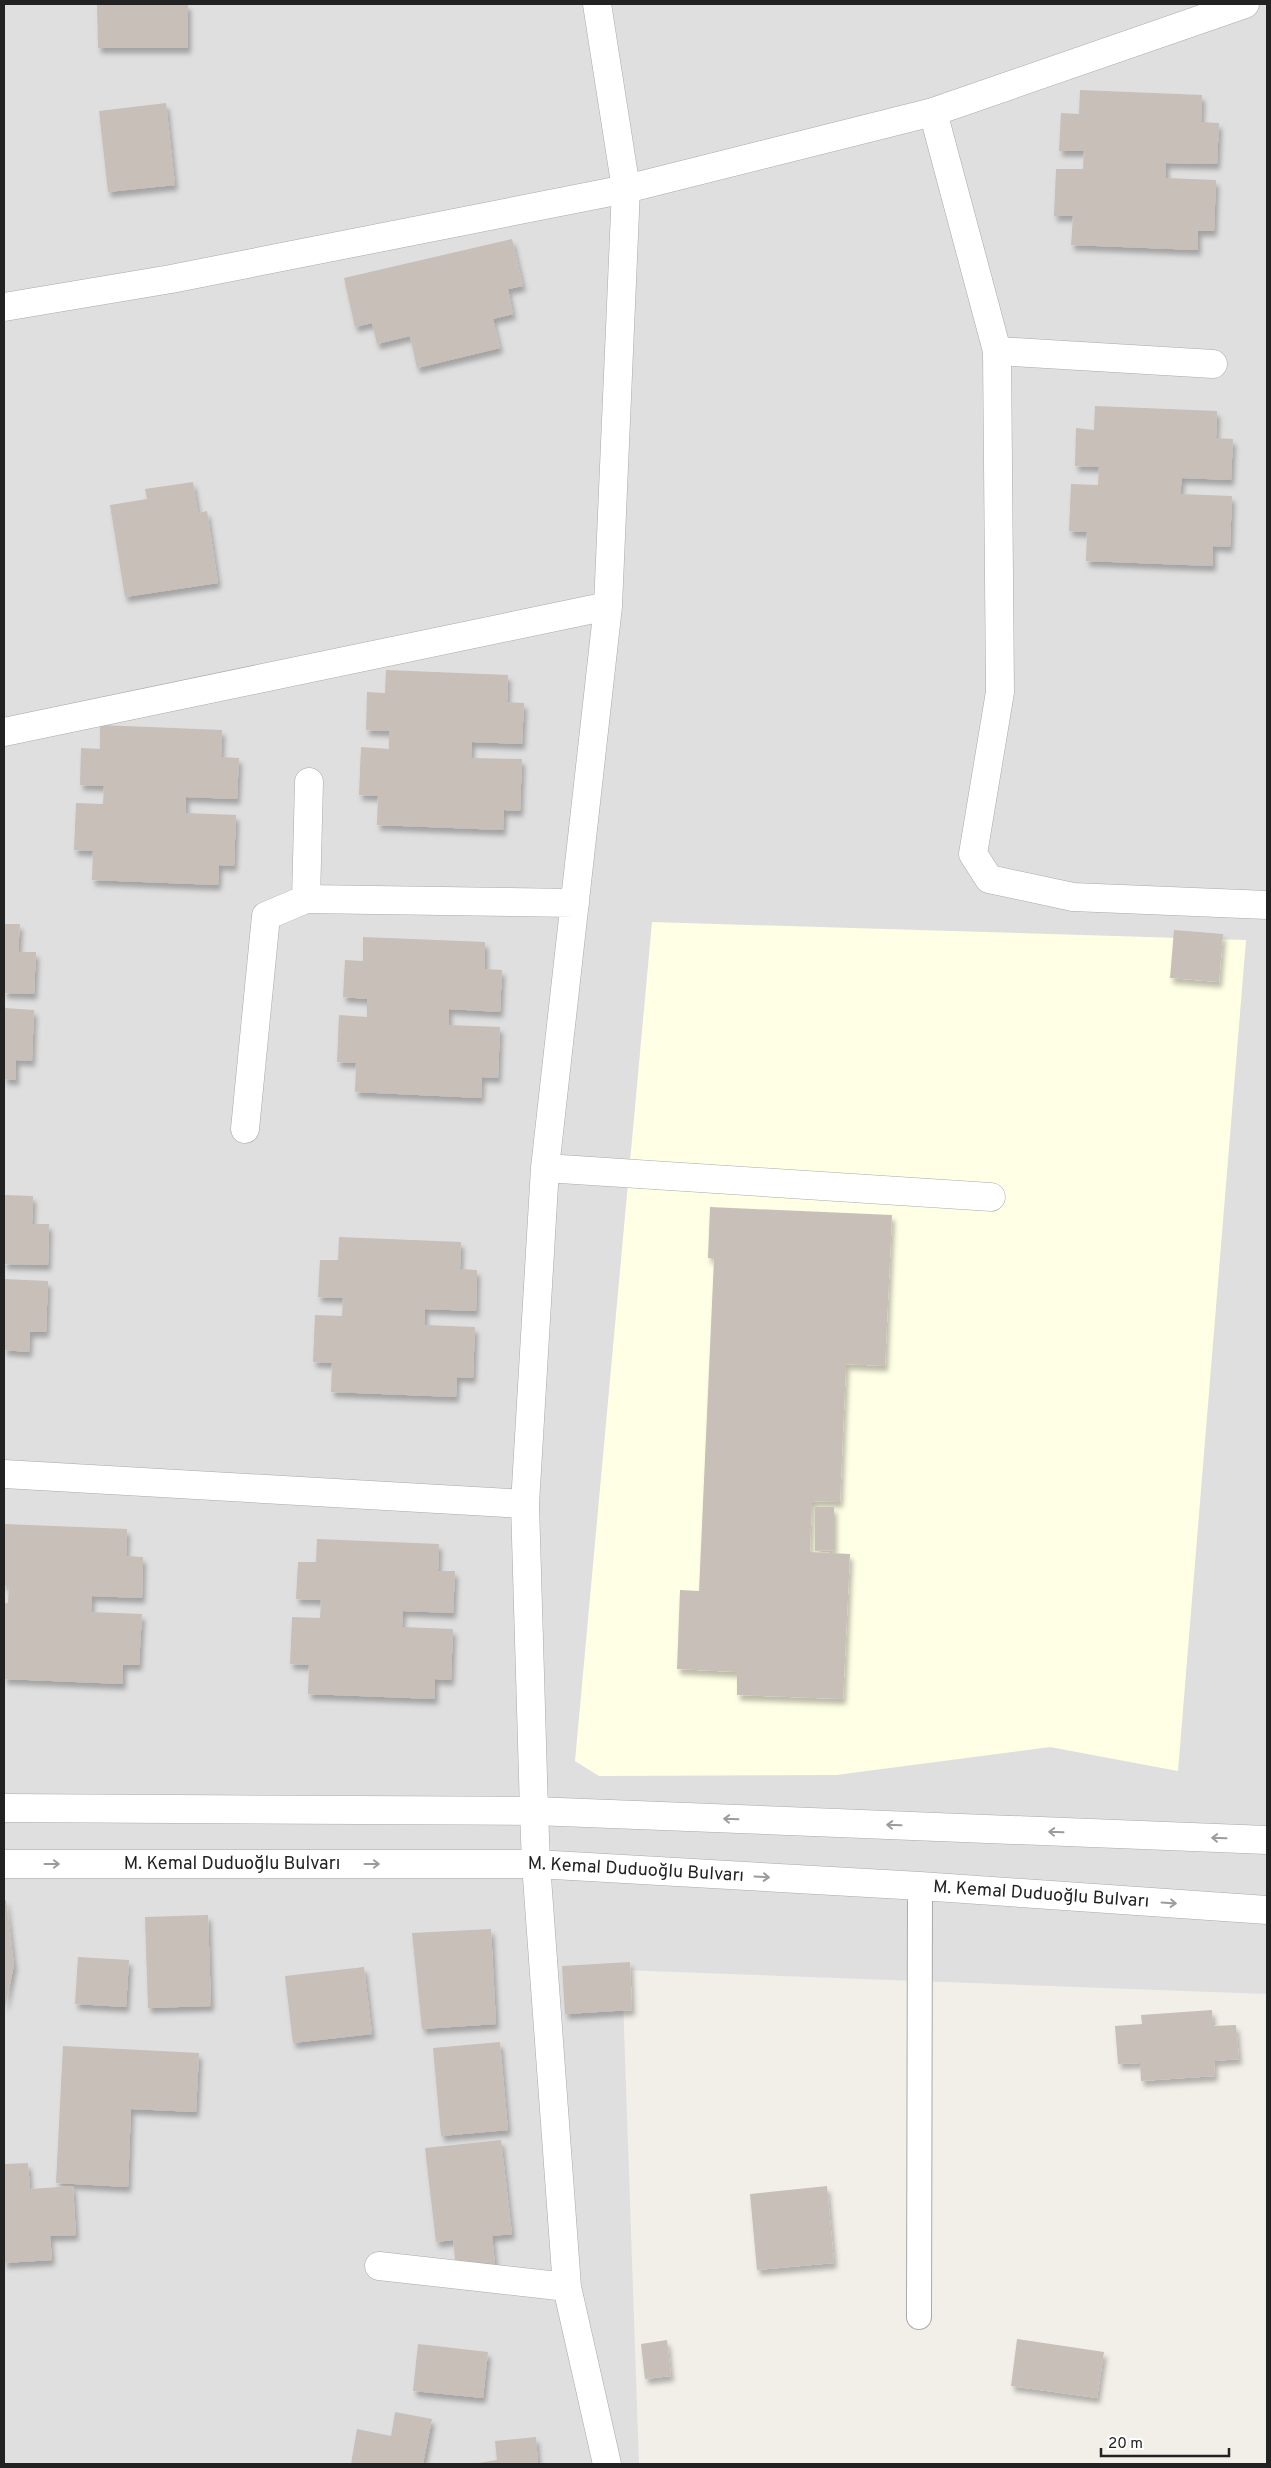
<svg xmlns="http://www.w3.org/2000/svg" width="1271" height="2468" viewBox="0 0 1271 2468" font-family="Overpass,sans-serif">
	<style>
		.residential { fill: #e0dfdf }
		.education { fill: #ffffe5 }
		.building { fill: #c7bfb8; filter: url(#shadow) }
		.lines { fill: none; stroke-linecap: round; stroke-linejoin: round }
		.service-casing { stroke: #a9a9a9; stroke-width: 26 }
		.minor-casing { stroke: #a9a9a9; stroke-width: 29 }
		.tertiary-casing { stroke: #a9a9a9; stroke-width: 29 }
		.service { stroke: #fff; stroke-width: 24 }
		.minor { stroke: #fff; stroke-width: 28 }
		.tertiary { stroke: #fff; stroke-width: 28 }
		.oneway { stroke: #9c9c9c }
		.labels { text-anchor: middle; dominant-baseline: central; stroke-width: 4; stroke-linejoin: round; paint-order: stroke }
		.street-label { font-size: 18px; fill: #222; stroke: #fff }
	</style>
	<defs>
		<filter id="shadow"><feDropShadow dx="3" dy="5.5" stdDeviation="2.5" flood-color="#0004"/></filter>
	</defs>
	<rect width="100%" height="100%" fill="#f2efe9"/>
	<!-- residential -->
	<path class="residential" d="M4,4H1267V1994L622,1970L639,2464H4Z"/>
	<!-- education -->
	<path class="education" d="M652,922L1246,940L1178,1771L1050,1747L836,1775L599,1776L575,1761Z"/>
	<!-- building -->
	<path class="building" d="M97,4H188V48H98Z
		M1080,90L1202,95L1201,122L1219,123L1217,164L1166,163V178L1216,180L1214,231H1198V250L1071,245L1073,216H1054L1056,169H1083L1084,151H1059L1061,113L1079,114Z
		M166,103L175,185L108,192L99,111Z
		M512,239L523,286L508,289L513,314L493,319L500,348L417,368L410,336L377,344L372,323L355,327L344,278Z
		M1095,406L1217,411L1216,438L1233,439L1231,480L1182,478L1180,494L1232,496L1230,547L1213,546V566L1086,561L1087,532L1069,531L1071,484L1098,485L1099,467L1075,466L1076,428L1094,430Z
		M193,482L198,513L207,511L218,583L125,597L110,505L147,499L145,489Z
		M386,670L508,675L507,702L524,703L522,744L472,742L471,758L522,759L520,811L504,810L503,830L377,825L378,796L359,795L361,747L389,749V731L366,730L367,692L385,693Z
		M100,725L222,730L221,757L239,758L237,799L186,797V813L236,815L234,866L219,865L218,885L92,880L93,851L74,850L76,803L103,804L104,786L80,785L81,748L100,749Z
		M4,924H20L18,952H36L34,994L4,993Z
		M1174,930L1223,934L1219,982L1170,978Z
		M363,937L485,942V969L502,970L500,1012L449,1009V1025L500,1027L498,1078L482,1077L481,1098L355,1092L356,1063L337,1062L339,1015L367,1017V999L343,997L345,960L363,961Z
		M4,1008L34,1010L32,1061L16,1060V1080L4,1079Z
		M4,1195L33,1196L32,1224H49L48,1265L4,1264Z
		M710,1207L892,1215L885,1366L846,1364L840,1502L812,1501L810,1552L850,1554L843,1699L737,1695V1672L677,1669L680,1590L699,1591L714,1259L708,1258Z
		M339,1237L461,1242L460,1269L477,1270L476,1311L425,1309V1325L475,1327L473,1378L457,1377L456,1397L331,1392L332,1363L313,1362L315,1315L342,1316L343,1298L318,1297L320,1260H338Z
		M4,1279L48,1281L46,1332H30L29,1352L4,1350Z
		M815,1507H834V1550L815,1551Z
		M5,1524L127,1529L126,1556L143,1557L142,1598L92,1596L91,1612L142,1614L139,1665H123V1684L4,1679V1603H8L9,1585H4Z
		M317,1539L439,1544L438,1571H455L453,1613L403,1611L402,1627L453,1629L451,1680L435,1679V1699L308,1694L309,1665L290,1664L292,1617L320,1618L321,1600L296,1599L298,1562H316Z
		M4,1900H6L14,1965L5,2008Z
		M208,1915L211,2006L148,2008L145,1917Z
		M491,1929L496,2024L422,2029L412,1933Z
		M78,1957L129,1960L126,2007L75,2004Z
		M630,1962L632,2010L565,2014L562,1966Z
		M364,1967L372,2034L293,2043L285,1976Z
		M1212,2010L1213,2026L1236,2025L1239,2059L1214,2061L1215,2076L1141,2081L1140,2063L1118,2064L1115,2026L1142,2024L1141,2015Z
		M500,2042L508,2130L441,2136L433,2048Z
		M63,2046L199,2053L196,2112L131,2109L128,2187L56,2183Z
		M501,2140L512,2234L492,2236L495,2264L456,2268L453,2240L436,2242L425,2148Z
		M28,2163L30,2189L73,2186L76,2235L50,2236L52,2260L4,2263V2164Z
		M827,2186L834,2263L757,2270L750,2194Z
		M1017,2339L1104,2352L1097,2398L1011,2386Z
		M667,2340L671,2376L645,2379L641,2344Z
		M418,2344L488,2352L483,2398L413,2391Z
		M395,2412L432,2419L423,2464H351L357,2429L391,2436Z
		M536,2437L538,2464H472L497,2460L495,2441Z"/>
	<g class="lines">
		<defs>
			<path id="service" d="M919,2317L920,1886"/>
			<path id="minor" d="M933,112L997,351L1000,692L973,854L989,879L1073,897L1267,905
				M4,307L171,279L626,189L933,112L1245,4
				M997,351L1213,364
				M4,732L608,606
				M306,899L309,782
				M245,1129L266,916L306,899L575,903
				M545,1168L991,1197
				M4,1474L525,1504
				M534,1811L525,1504L545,1168L608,606L626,189L597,4
				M536,1864L567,2287L607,2464
				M379,2266L567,2287"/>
			<g id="tertiary">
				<path d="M4,1808L534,1811L1267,1840"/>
				<path d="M534,1811L536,1864"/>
				<path id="s1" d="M4,1864H536L920,1886L1267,1910"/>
			</g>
		</defs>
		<!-- service casing -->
		<use href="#service" class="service-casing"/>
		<!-- minor casing -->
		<use href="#minor" class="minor-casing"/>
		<!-- tertiary casing -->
		<use href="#tertiary" class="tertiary-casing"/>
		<!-- service -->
		<use href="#service" class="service"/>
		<!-- minor -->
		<use href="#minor" class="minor"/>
		<!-- tertiary -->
		<use href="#tertiary" class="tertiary"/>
	</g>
	<!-- one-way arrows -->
	<defs><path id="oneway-shaft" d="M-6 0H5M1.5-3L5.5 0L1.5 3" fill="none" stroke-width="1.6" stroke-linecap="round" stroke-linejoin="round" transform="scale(1.25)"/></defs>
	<g class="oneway">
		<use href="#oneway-shaft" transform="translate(731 1819) rotate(-178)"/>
		<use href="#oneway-shaft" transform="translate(894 1825) rotate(-178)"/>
		<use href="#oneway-shaft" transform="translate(1056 1832) rotate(-178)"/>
		<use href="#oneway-shaft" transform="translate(1219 1838) rotate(-178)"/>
		<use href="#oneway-shaft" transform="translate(52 1864)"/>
		<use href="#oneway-shaft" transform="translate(372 1864)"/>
		<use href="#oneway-shaft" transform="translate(762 1877) rotate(3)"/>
		<use href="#oneway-shaft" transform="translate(1169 1903) rotate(4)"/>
	</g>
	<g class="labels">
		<!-- street labels -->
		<g class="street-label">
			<text stroke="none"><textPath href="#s1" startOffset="228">M. Kemal Duduoğlu Bulvarı</textPath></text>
			<text stroke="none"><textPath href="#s1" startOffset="632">M. Kemal Duduoğlu Bulvarı</textPath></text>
			<text stroke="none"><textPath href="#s1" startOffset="1038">M. Kemal Duduoğlu Bulvarı</textPath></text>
		</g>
	</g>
	<!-- border -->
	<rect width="1271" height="2468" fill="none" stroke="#222222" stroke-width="10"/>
	<!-- scale -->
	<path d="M1101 2448v8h128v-8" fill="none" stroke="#222222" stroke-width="2.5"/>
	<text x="1108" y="2448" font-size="15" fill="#222222" stroke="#ffffff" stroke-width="4" paint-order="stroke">20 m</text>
</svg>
